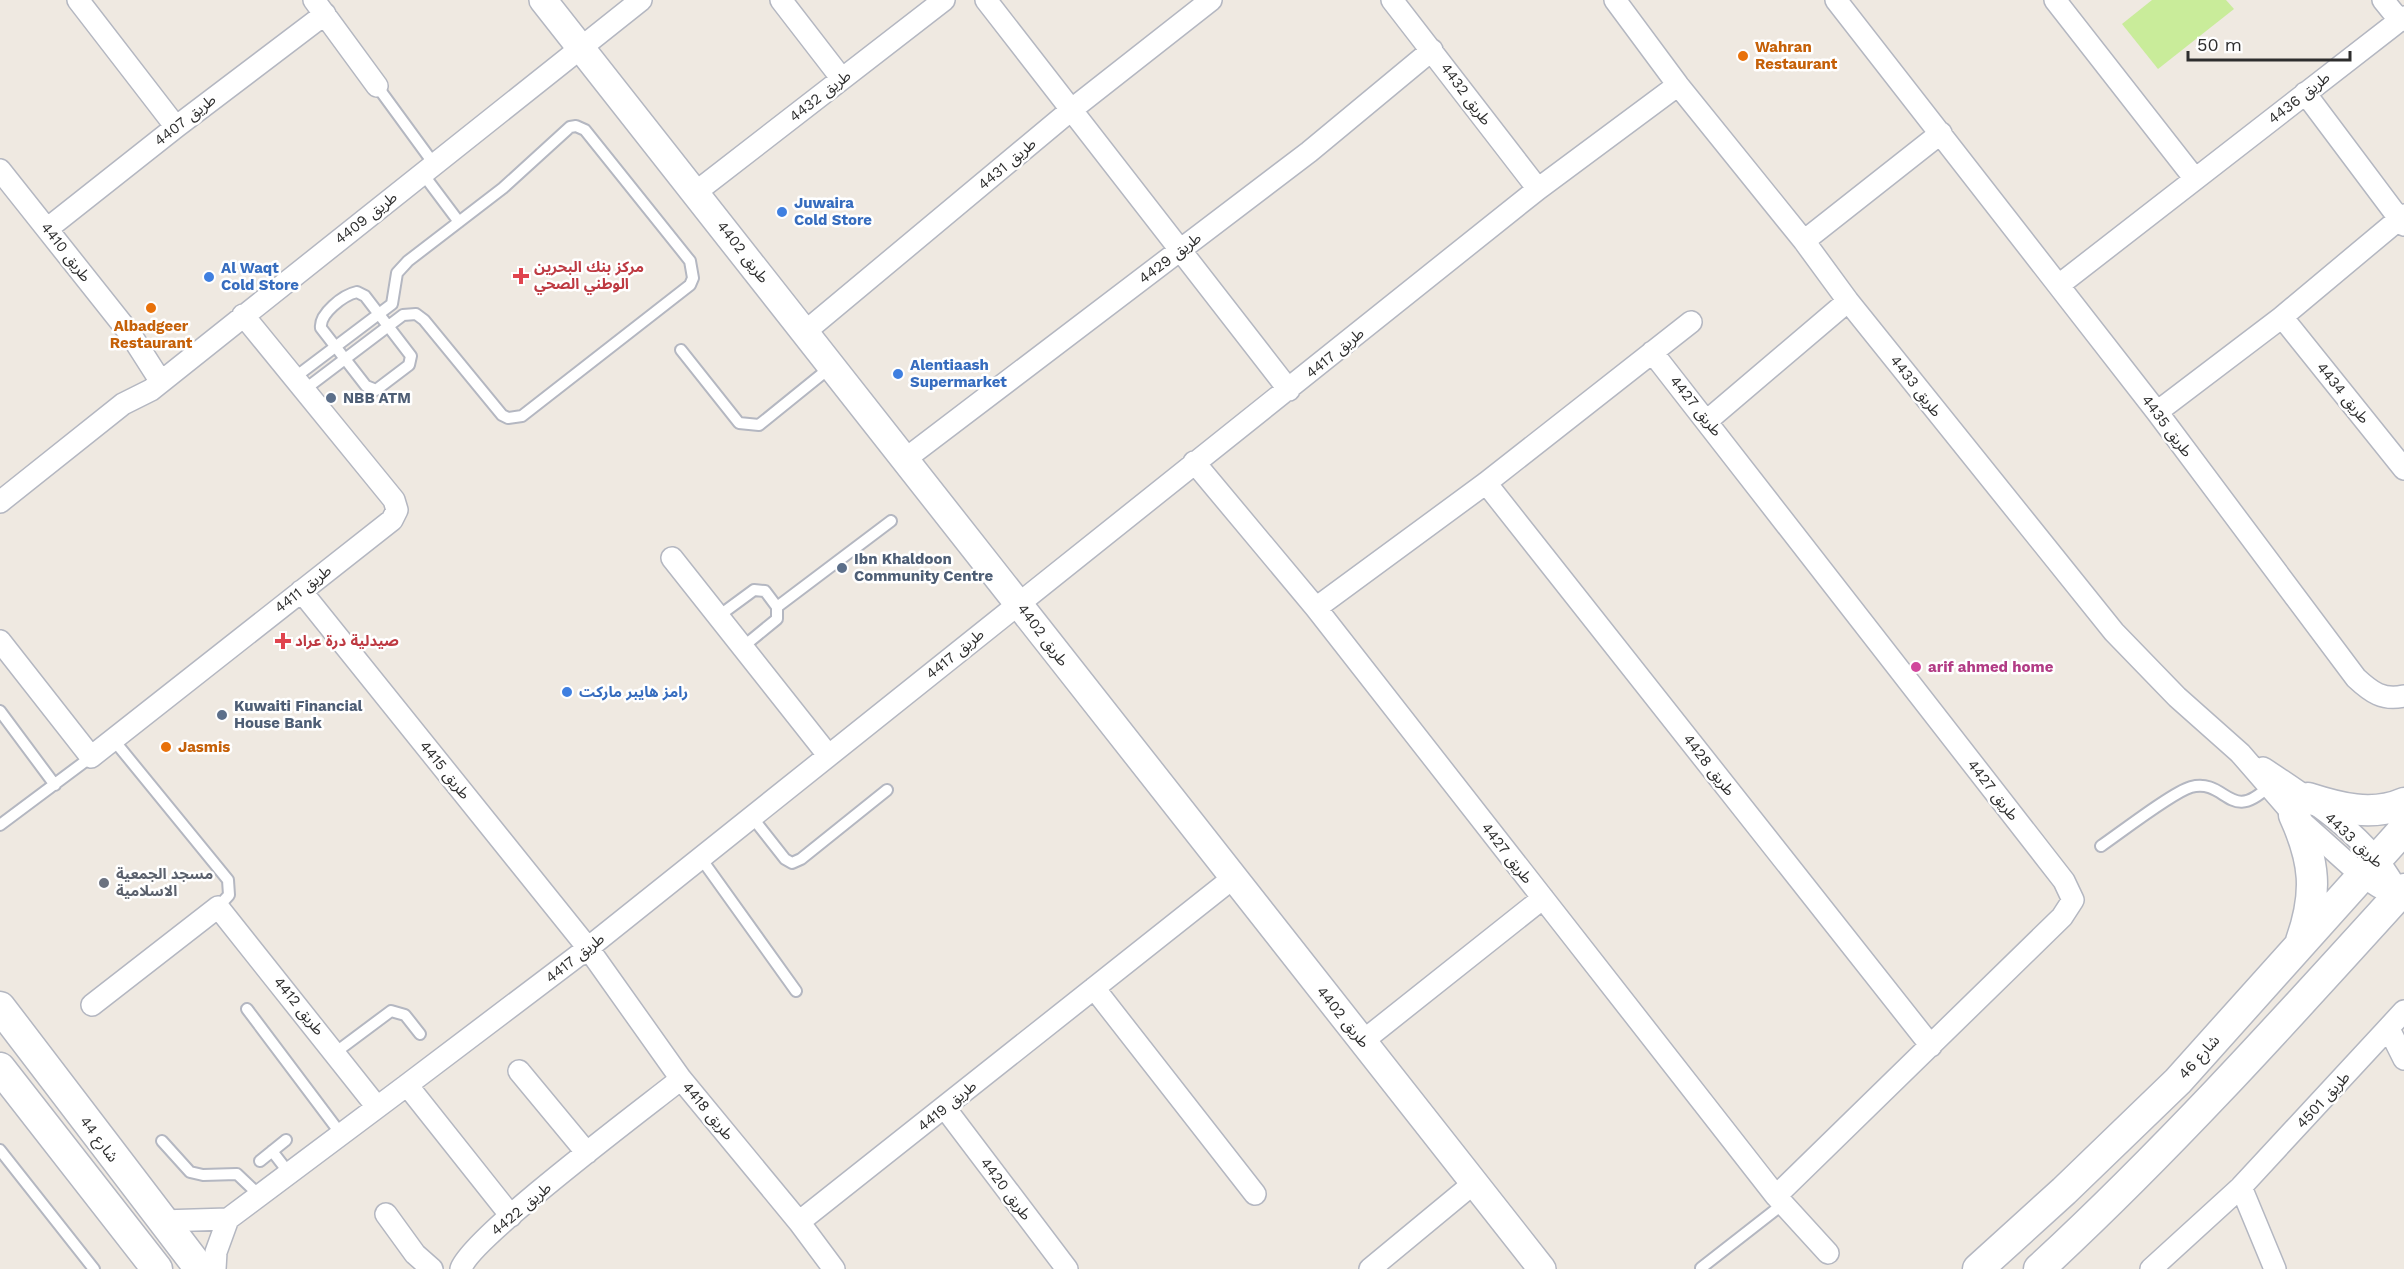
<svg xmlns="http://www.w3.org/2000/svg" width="2404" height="1269" viewBox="0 0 2404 1269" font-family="'Work Sans','Noto Sans Arabic',sans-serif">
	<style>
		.pitch { fill: #c9ec9a }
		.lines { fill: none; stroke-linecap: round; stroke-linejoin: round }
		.service-casing { stroke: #b4b7c1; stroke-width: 14 }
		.minor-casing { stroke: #b4b7c1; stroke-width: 24 }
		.tertiary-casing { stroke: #b4b7c1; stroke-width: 30 }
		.secondary-casing { stroke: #b4b7c1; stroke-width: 33 }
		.service { stroke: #fff; stroke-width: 10 }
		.minor { stroke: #fff; stroke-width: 21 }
		.tertiary { stroke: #fff; stroke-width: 27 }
		.secondary { stroke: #fff; stroke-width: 30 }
		.food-dot { fill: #e8710a; stroke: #fff; stroke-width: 2 }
		.shop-dot { fill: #3f7fe0; stroke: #fff; stroke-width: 2 }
		.health-dot { fill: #e0444e; stroke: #fff; stroke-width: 2 }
		.service-dot { fill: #5c6f8a; stroke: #fff; stroke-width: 2 }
		.hotel-dot { fill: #d1479c; stroke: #fff; stroke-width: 2 }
		.worship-dot { fill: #6b7280; stroke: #fff; stroke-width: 2 }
		.labels { text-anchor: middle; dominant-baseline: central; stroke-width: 5; stroke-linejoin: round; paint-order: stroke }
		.food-label { font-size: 15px; font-weight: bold; fill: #c56008; stroke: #fff; text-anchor: start }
		.street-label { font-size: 15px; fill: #2e2e2e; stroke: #fff }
		.shop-label { font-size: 15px; font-weight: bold; fill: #366cbe; stroke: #fff; text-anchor: start }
		.health-label { font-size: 15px; font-weight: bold; fill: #be3a42; stroke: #fff; text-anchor: start }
		.service-label { font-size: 15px; font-weight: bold; fill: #4e5e75; stroke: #fff; text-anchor: start }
		.hotel-label { font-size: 15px; font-weight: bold; fill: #b23c85; stroke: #fff; text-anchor: start }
		.worship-label { font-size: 15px; font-weight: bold; fill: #5b616d; stroke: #fff; text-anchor: start }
	</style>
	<rect width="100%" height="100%" fill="#efe9e1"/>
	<!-- pitch -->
	<path class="pitch" d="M2152,0H2226L2234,9L2158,69L2122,24Z"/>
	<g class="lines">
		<defs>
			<path id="service" d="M377,86L434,164
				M423,174L459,222
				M357,292L365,296L411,356L409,365L376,390L366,386L321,328C319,314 343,295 357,292Z
				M681,350L739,423L759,425L832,366
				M294,378L392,304L397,273L408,261L503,188L570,127L576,126L585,130L690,261L693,278L690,285L522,416L508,418L502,415L424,320L416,314L403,315L304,390
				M777,607L891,521
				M720,615L754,590L765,591L777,607V619L744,646
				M0,711L55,785
				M112,738L228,880L229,895L218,907
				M752,817L785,859L792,863L801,859L887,790
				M0,825L91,757
				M2101,846C2120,833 2173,792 2191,787C2227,778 2229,825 2269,786
				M700,857L796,991
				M247,1009L341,1134
				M336,1052L391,1011L405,1015L420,1034
				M162,1141L190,1172L203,1175L237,1174L259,1195
				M0,1150L94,1269
				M272,1151L289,1173
				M260,1161L286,1140
				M1701,1268L1783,1204"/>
			<path id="minor" d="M78,0L176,127
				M314,0L377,86
				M781,0L842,79
				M986,0L1289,390
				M1392,0L1538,189
				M1615,0L1678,85L1804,241L1848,301L2114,632L2177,697L2240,753L2294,815L2362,876L2379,887L2399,895
				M1836,0L2157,412L2356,678C2371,692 2383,701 2404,696
				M2055,0L2195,179
				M2383,0L2400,21
				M2305,93L2404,225
				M0,170L131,335L161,382
				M696,192L944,0
				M47,229L176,127L325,14
				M1804,241L1941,133
				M2059,285L2404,17
				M2282,317L2404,469
				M806,331L1071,110L1211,0
				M1652,352L2064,881L2073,900L2062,917L1776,1196
				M2157,412L2282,317L2404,215
				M1708,420L1848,301
				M904,460L1309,152L1432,50
				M1194,462L1316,608L1776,1196L1828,1253
				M1486,483L1931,1046
				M0,502L123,404L151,390L641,0
				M672,558L828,755
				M301,591L588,948L681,1079L799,1222L834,1269
				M1316,608L1486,483L1691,322
				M0,641L91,757L392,520L397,510L394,500L243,315
				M2263,768C2312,800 2375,841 2399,895
				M1094,988L1255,1194
				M92,1005L218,907L377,1107
				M2389,1029L2404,1059
				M1363,1041L1543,898
				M519,1071L587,1153
				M407,1085L511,1216
				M945,1108L1067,1269
				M2241,1187L2275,1269
				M386,1214L415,1254L432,1269
				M161,1221L228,1219L407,1085L588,948L1538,189L1678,85
				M799,1222L1233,878
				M215,1269L216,1252L228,1219
				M461,1269C469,1239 646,1107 681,1079
				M1370,1269L1474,1183
				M2151,1269L2241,1187L2404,1011"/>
			<path id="tertiary" d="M543,0C879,421 1208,847 1542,1269"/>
			<path id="secondary" d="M2308,798C2339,808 2372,817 2404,803
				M2294,815C2315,861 2318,893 2301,941
				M0,1007L200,1269
				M0,1068L157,1269
				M1978,1269L2064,1191L2178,1081L2404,829
				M2039,1269C2168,1150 2286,1019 2404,889"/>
		</defs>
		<!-- service casing -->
		<use href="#service" class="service-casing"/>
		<!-- minor casing -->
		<use href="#minor" class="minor-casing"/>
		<!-- tertiary casing -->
		<use href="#tertiary" class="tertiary-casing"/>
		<!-- secondary casing -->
		<use href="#secondary" class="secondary-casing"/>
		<!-- service -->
		<use href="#service" class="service"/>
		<!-- minor -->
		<use href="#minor" class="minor"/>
		<!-- tertiary -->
		<use href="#tertiary" class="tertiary"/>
		<!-- secondary -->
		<use href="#secondary" class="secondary"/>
	</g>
	<!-- markers -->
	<g class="food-dot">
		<circle cx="1743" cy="56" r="6"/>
		<circle cx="151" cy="308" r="6"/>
		<circle cx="166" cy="747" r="6"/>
	</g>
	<g class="shop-dot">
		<circle cx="782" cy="212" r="6"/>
		<circle cx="209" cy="277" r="6"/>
		<circle cx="898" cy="374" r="6"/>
		<circle cx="567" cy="692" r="6"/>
	</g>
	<g class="health-dot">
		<path d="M518 267h6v6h6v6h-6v6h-6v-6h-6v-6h6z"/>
		<path d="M280 632h6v6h6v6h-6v6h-6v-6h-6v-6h6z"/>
	</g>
	<g class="service-dot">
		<circle cx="331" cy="398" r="6"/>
		<circle cx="842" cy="568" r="6"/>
		<circle cx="222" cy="715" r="6"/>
	</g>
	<circle class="hotel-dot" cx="1916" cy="667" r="6"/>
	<circle class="worship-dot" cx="104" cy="883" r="6"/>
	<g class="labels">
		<!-- food labels -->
		<g class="food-label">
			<text x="1755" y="47">Wahran<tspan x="1755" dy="17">Restaurant</tspan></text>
			<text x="151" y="326" text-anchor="middle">Albadgeer<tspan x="151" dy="17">Restaurant</tspan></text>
			<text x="178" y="747">Jasmis</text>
		</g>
		<!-- street labels -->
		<g class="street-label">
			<text transform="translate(1466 94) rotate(53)">طريق 4432</text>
			<text transform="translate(820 96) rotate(-38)">طريق 4432</text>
			<text transform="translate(2299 98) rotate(-38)">طريق 4436</text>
			<text transform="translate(185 120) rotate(-38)">طريق 4407</text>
			<text transform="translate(1007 164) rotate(-40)">طريق 4431</text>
			<text transform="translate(366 218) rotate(-38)">طريق 4409</text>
			<text transform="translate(66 252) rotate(52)">طريق 4410</text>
			<text transform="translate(743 252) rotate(52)">طريق 4402</text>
			<text transform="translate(1170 258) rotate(-37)">طريق 4429</text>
			<text transform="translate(1335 353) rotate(-39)">طريق 4417</text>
			<text transform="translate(1916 386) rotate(52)">طريق 4433</text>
			<text transform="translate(2343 393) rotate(51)">طريق 4434</text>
			<text transform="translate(1696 406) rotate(51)">طريق 4427</text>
			<text transform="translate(2167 426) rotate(53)">طريق 4435</text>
			<text transform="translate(303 589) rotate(-38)">طريق 4411</text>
			<text transform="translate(1043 635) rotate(53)">طريق 4402</text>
			<text transform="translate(955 654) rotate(-39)">طريق 4417</text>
			<text transform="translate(1709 765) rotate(52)">طريق 4428</text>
			<text transform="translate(445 770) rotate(51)">طريق 4415</text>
			<text transform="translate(1993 790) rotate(52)">طريق 4427</text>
			<text transform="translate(2354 840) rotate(43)">طريق 4433</text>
			<text transform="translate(1507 853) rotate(52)">طريق 4427</text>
			<text transform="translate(575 958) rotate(-38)">طريق 4417</text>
			<text transform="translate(299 1006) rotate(51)">طريق 4412</text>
			<text transform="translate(1343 1017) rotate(51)">طريق 4402</text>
			<text transform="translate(2199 1057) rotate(-48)">شارع 46</text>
			<text transform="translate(2323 1100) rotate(-47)">طريق 4501</text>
			<text transform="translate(947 1106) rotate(-39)">طريق 4419</text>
			<text transform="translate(708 1111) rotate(50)">طريق 4418</text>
			<text transform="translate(99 1139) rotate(53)">شارع 44</text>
			<text transform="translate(1006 1189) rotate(53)">طريق 4420</text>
			<text transform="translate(521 1209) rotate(-40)">طريق 4422</text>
		</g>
		<!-- shop labels -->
		<g class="shop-label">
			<text x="794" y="203">Juwaira<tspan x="794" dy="17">Cold Store</tspan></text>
			<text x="221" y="268">Al Waqt<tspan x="221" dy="17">Cold Store</tspan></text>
			<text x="910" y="365">Alentiaash<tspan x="910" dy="17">Supermarket</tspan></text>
			<text x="579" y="692">رامز هايبر ماركت</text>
		</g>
		<!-- health labels -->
		<g class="health-label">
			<text x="534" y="267">مركز بنك البحرين<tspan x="534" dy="17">الوطني الصحي</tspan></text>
			<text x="295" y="641">صيدلية درة عراد</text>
		</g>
		<!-- service labels -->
		<g class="service-label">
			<text x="343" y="398">NBB ATM</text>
			<text x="854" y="559">Ibn Khaldoon<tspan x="854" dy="17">Community Centre</tspan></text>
			<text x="234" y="706">Kuwaiti Financial<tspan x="234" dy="17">House Bank</tspan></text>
		</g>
		<!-- hotel labels -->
		<g class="hotel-label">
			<text x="1928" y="667">arif ahmed home</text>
		</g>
		<!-- worship labels -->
		<g class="worship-label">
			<text x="116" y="874">مسجد الجمعية<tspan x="116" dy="17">الاسلامية</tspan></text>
		</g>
	</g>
	<!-- scale -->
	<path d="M2188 51v9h162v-9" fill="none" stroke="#2e2e2e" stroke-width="3"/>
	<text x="2197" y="51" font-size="18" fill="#2e2e2e" stroke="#ffffff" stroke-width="4.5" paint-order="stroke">50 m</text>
</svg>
